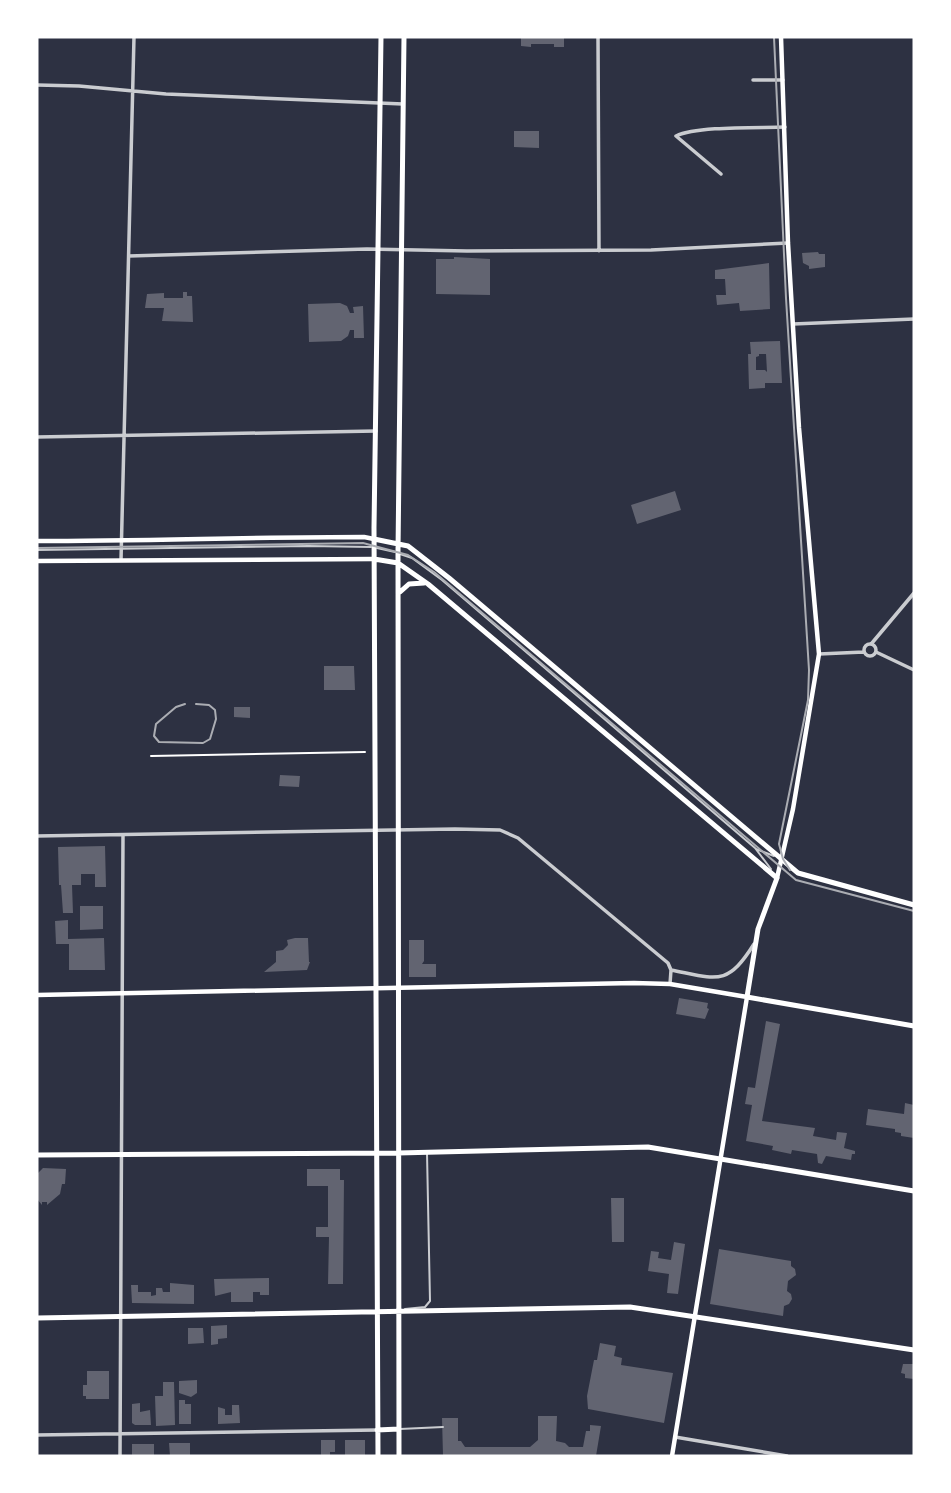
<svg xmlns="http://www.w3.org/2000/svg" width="951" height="1493" viewBox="0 0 951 1493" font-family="Barlow,sans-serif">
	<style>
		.building { fill: #626471; fill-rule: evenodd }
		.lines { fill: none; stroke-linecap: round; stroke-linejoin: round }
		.path { stroke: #fff; stroke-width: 2 }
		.service { stroke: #caccd0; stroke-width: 2 }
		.minor { stroke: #caccd0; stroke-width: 3.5 }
		.secondary { stroke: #fff; stroke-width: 4.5 }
		.primary { stroke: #fff; stroke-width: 5 }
		.tram { stroke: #abadb3; stroke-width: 2 }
		.rail { stroke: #abadb3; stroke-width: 2 }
	</style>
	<rect width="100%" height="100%" fill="#2d3142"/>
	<!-- building -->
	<path class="building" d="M521,37H564V47H554V44H531V47L521,46Z
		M514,131H539V148L514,147Z
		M818,252L819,254H825V267L809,269V266L803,263L802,253Z
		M454,257L490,259V295L436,294V259H454Z
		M769,263L770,309L740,311L739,303L717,305L716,295H726L725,279H715V270Z
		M183,292H187V296H192L193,322L162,321L164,308H145L147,294L164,293V298H183Z
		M340,303L347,306L350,313H354L353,307L363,306L364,338H354V330H350L348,336L341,341L309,342L308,304Z
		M780,341L782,383H765V388L749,389L748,354H751L750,342ZM759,354H766L767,372L765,370H756V357L759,356Z
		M675,491L681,510L637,524L631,505Z
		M324,666H354L355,690H324Z
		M234,707H250V718L234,717Z
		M280,775L300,776L299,787L279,786Z
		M105,846L106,887H95V874H81V885H72L73,913H63L61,885H59L58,847Z
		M80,906H103V929L80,930Z
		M68,920V939L104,938L105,970H69V944H56L55,921Z
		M295,938H308L309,962H310L307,970L264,972L276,962V951L283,950L288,945L287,940Z
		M409,940H424V961L422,964H436V977H409Z
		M679,998L708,1003L707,1008L709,1009L705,1019L676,1014Z
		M766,1021L780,1024L762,1121L815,1128L813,1136L836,1140L837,1132L847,1133L844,1148L855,1151V1154H852L851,1160L826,1156L822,1164L818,1163L817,1154L792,1150L791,1154L772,1150L773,1146L746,1141L752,1105L745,1104L748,1087L755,1088Z
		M905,1103L914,1105V1138L901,1136V1133L895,1132V1129L866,1125L868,1109L904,1114Z
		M43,1168L66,1169L65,1184H62L60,1194L47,1205V1202H42V1205L37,1199V1174Z
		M307,1169H340V1180H344L343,1284H328L329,1237H316V1227H328V1186H307Z
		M611,1198H624V1242H612Z
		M674,1242L685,1244L678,1294L667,1293L669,1274L648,1271L651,1251L659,1252L658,1258L671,1260Z
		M719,1249L791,1261V1266L795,1269L796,1275L788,1281L787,1291L791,1294L792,1299L789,1304L784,1306L783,1316L710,1304Z
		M269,1278V1295H260V1292H253V1302H231V1292L215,1296L214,1279Z
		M170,1283L194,1285V1304L132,1303L131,1285H138V1292H151V1296L156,1295V1288H162L163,1292H170Z
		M227,1325V1338L218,1339V1344L211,1345V1326Z
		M188,1328H203L204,1343L188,1344Z
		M600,1343L616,1346L614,1356L622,1358L621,1365L673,1373L664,1423L588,1409L587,1396L594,1360H597Z
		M903,1364H914V1379L905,1378V1374L901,1373Z
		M87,1371H109V1399H86V1396H83V1385H87Z
		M197,1380V1393L191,1397L179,1393V1381Z
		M163,1382H174L175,1425L156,1426L155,1396H163Z
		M179,1400H185V1404H191V1424H179Z
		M140,1403V1412L150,1410L151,1425H135L132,1423V1404Z
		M232,1405H239L240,1423L218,1424V1407L225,1409V1415H232Z
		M538,1416H557L556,1441L565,1443L569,1447H583L586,1431H590V1425L601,1426L596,1456H443L442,1418H458V1441H461L465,1447H530L538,1440Z
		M321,1440H335V1452H330V1455H321Z
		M345,1440H365V1456H345Z
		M169,1443H190V1456H170Z
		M132,1444H154V1456H132Z"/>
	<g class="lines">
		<!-- path -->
		<path class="path" d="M151,756L365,752"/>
		<!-- service -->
		<path class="service" d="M377,548L395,552
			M37,550L309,546L371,547
			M400,554L412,558L442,580L755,848L771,869
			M756,849L774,856
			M405,1309L425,1307L430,1301L427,1153
			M400,1429L443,1427"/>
		<!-- minor -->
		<path class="minor" d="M598,37L599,251
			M753,80H783
			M37,85L79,86L166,94L403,104
			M721,174L676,136C697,126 758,128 785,127
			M129,256L367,249L467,251L651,250L788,243
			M793,324L914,319
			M37,437L376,431
			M121,560L134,37
			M872,643L914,593
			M864 650a6 6 0 1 1 12 0a6 6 0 1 1-12 0Z
			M876,652L914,670
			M819,654L864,652
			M37,836L455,829L500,830L518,838L668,963L671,970L670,984
			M671,970C717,979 727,987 754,944
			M37,1435L377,1430
			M675,1437L787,1456
			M120,1456L123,836"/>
		<!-- secondary -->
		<path class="secondary" d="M37,541C146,541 255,537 364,537L374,539
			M37,561L374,559
			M777,878L793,809L819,654L799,428L788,243L781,37
			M37,995L634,983L670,984L747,997L672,1456"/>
		<!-- primary -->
		<path class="primary" d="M374,539L408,546L449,578L798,873L914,905
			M374,559L398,563L428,584L777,878L758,929L747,997L914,1026
			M400,592L409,584L424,583
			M37,1155L398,1153L648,1147L914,1191
			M37,1318L630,1307L914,1350
			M377,1430L399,1429
			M378,1456L374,528L381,37
			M399,1456L398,551L404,37"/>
		<!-- tram -->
		<path class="tram" d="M774,37L786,298L809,670L808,700L779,844L783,859L790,870
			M37,548L363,543L408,555L434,572L796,880L914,911"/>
		<!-- rail -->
		<path class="rail" d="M185,704L176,707L156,724L154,736L159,742L203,743L210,739L216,719L215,710L209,705L196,704"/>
	</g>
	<!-- border -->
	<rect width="951" height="1493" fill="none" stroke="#ffffff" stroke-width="77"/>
</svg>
